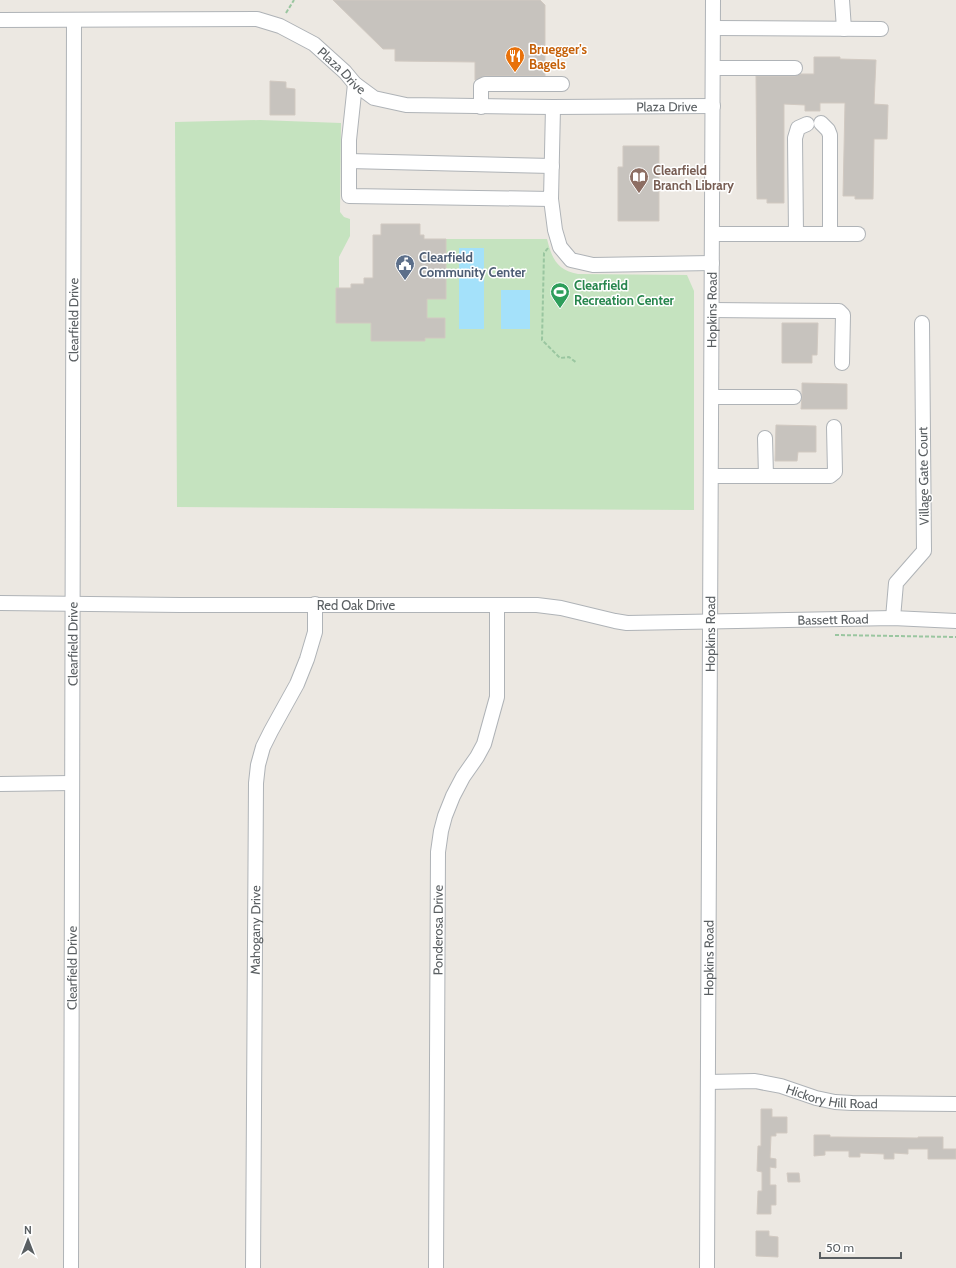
<svg xmlns="http://www.w3.org/2000/svg" width="956" height="1268" viewBox="0 0 956 1268" font-family="Cabin,sans-serif">
	<style>
		.green { fill: #c5e3bf }
		.water { fill: #a4e1fa }
		.building { fill: #c7c3be; stroke: #d1c9c1 }
		.lines { fill: none; stroke-linecap: round; stroke-linejoin: round }
		.minor-casing { stroke: #afb3b7; stroke-width: 16 }
		.path { stroke: #9ac6a0; stroke-width: 2; stroke-dasharray: 4 2; stroke-linecap: butt }
		.minor { stroke: #fff; stroke-width: 14 }
		.labels { text-anchor: middle; dominant-baseline: central; stroke-width: 3; stroke-linejoin: round; paint-order: stroke }
		.food-label { font-size: 13px; font-weight: bold; fill: #c56008; stroke: #fff; text-anchor: start }
		.street-label { font-size: 13px; fill: #5a5f62; stroke: #fff }
		.education-label { font-size: 13px; font-weight: bold; fill: #785e54; stroke: #fff; text-anchor: start }
		.service-label { font-size: 13px; font-weight: bold; fill: #4e5e75; stroke: #fff; text-anchor: start }
		.leisure-label { font-size: 13px; font-weight: bold; fill: #27864d; stroke: #fff; text-anchor: start }
	</style>
	<rect width="100%" height="100%" fill="#ece8e2"/>
	<!-- green -->
	<path class="green" d="M260,120L341,123L340,212L344,217L350,219V236L339,257V288L336,289V322L371,323V341H424L425,338H445V318H427V299H446V239H547C552,259 557,270 578,274L687,275L694,291V510L177,507L175,122Z"/>
	<!-- water -->
	<path class="water" d="M459,248H484V329H459Z
		M501,290H530V329H501Z"/>
	<!-- building -->
	<path class="building" d="M333,0H540L545,5V76H485L475,80V62L395,61V49H383Z
		M814,57H840V59L876,60L874,104L888,105L887,139H874L873,199H855V196H843L845,103H820V111H805V105L784,104V203H767V199H757L756,76H795L801,74H814Z
		M270,81L286,82V88L295,89V115H270Z
		M623,146H659V221H618V167H623Z
		M381,224H420V235H424V239H446V299H427V318H445V338H425V341H371V323H336V288H351V284H364V278H373V235H381Z
		M782,323H818L817,355H812V363H782Z
		M802,383L847,384V409H801L802,397Z
		M776,425L816,426V452H798L797,461H775Z
		M761,1109H772V1117H787V1133H776V1136H771L770,1158L776,1159V1168L770,1167V1185H776V1205H771V1214H757L758,1191H762V1172L757,1171L758,1146H761Z
		M814,1135H830V1137H838L918,1138V1137H943V1149H956V1159H928V1149H908V1154L894,1153V1159H884V1154L860,1153V1157H849V1151H825V1155L814,1156Z
		M787,1173H799L800,1182H788Z
		M756,1231H769V1236L778,1237V1257L756,1256Z"/>
	<g class="lines">
		<defs>
			<g id="minor">
				<path d="M842,0L844,29"/>
				<path id="s1" d="M0,20L257,19L280,26L314,44L345,72L355,84L374,98L406,105L553,107L713,106"/>
				<path d="M713,28L881,29"/>
				<path d="M713,68H795"/>
				<path d="M355,84L349,140V196L551,199L553,107"/>
				<path d="M481,107V86L485,84H562"/>
				<path d="M821,123L828,130L830,135V234"/>
				<path d="M349,161L552,166"/>
				<path d="M551,199L555,230L560,247L571,260L593,265L712,263"/>
				<path d="M712,234H858"/>
				<path d="M796,234L795,138L798,128L807,124"/>
				<path d="M712,310L839,311L843,315L842,363"/>
				<path d="M712,397H794"/>
				<path d="M765,438L766,476"/>
				<path d="M711,476H830L835,472L834,427"/>
				<path id="s2" d="M0,603L180,605H537L561,608L615,621L627,623L893,618L956,621"/>
				<path d="M893,618L896,583L924,551L922,323"/>
				<path d="M0,784L72,783"/>
				<path id="s3" d="M708,1082L755,1081L781,1086L816,1098L835,1102L852,1103L956,1104"/>
				<path id="s4" d="M71,1268L74,20"/>
				<path id="s5" d="M253,1268L256,783L258,765L263,747L271,731L297,684L307,659L315,632V604"/>
				<path id="s6" d="M436,1268L438,852L441,831L445,816L453,796L463,777L477,757L484,744L497,697V605"/>
				<path id="s7" d="M707,1268L713,0"/>
			</g>
		</defs>
		<!-- minor casing -->
		<use href="#minor" class="minor-casing"/>
		<!-- path -->
		<path class="path" d="M286,13L294,0
			M548,248L544,253L542,340L560,358L569,357L577,363
			M835,635L956,637"/>
		<!-- minor -->
		<use href="#minor" class="minor"/>
	</g>
	<!-- icons -->
	<defs>
		<symbol id="restaurant-pin" viewBox="-11 -11 22 30"><path d="M0 17L-7.5 6A9.5 9.5 0 1 1 7.5 6Z" fill="#e8710a" stroke="#fff"/><path d="M-5-6h1v4h1v-4h1v4h1v-4h1v5L-1.5 .5V6h-2V.5L-5-1ZM5-6V6H3V1.5H1.5Q1.5-4 5-6Z" fill="#fff"/></symbol>
		<symbol id="library-pin" viewBox="-11 -11 22 30"><path d="M0 17L-7.5 6A9.5 9.5 0 1 1 7.5 6Z" fill="#8d6e63" stroke="#fff"/><path d="M-6-4Q-3-5.5-.7-3.5V5Q-3 3-6 4ZM6-4Q3-5.5 .7-3.5V5Q3 3 6 4Z" fill="#fff"/></symbol>
		<symbol id="civic-pin" viewBox="-11 -11 22 30"><path d="M0 17L-7.5 6A9.5 9.5 0 1 1 7.5 6Z" fill="#5c6f8a" stroke="#fff"/><path d="M-.6-6.5H3V-4.5H.6V-3L4-1V1h2V6H-6V1h2V-1L-.6-3ZM-1.2 2.5V6h2.4V2.5Z" fill="#fff"/></symbol>
		<symbol id="stadium-pin" viewBox="-11 -11 22 30"><path d="M0 17L-7.5 6A9.5 9.5 0 1 1 7.5 6Z" fill="#2e9e5b" stroke="#fff"/><path d="M0-5a6.5 5 0 1 0 0 10a6.5 5 0 1 0 0-10ZM-3.5-1.8h7v3.6h-7Z" fill="#fff"/></symbol>
	</defs>
	<g fill-rule="evenodd">
		<use href="#restaurant-pin" x="504" y="45" width="22" height="30"/>
		<use href="#library-pin" x="628" y="166" width="22" height="30"/>
		<use href="#civic-pin" x="394" y="253" width="22" height="30"/>
		<use href="#stadium-pin" x="549" y="281" width="22" height="30"/>
	</g>
	<g class="labels">
		<!-- food labels -->
		<g class="food-label">
			<text x="529" y="49">Bruegger's<tspan x="529" dy="15">Bagels</tspan></text>
		</g>
		<!-- street labels -->
		<g class="street-label">
			<text stroke="none"><textPath href="#s1" startOffset="358">Plaza Drive</textPath></text>
			<text stroke="none"><textPath href="#s1" startOffset="694">Plaza Drive</textPath></text>
			<text stroke="none"><textPath href="#s7" startOffset="958">Hopkins Road</textPath></text>
			<text stroke="none"><textPath href="#s4" startOffset="948">Clearfield Drive</textPath></text>
			<text transform="translate(923 476) rotate(-91)">Village Gate Court</text>
			<text stroke="none"><textPath href="#s2" startOffset="356">Red Oak Drive</textPath></text>
			<text stroke="none"><textPath href="#s2" startOffset="835">Bassett Road</textPath></text>
			<text stroke="none"><textPath href="#s7" startOffset="634">Hopkins Road</textPath></text>
			<text stroke="none"><textPath href="#s4" startOffset="624">Clearfield Drive</textPath></text>
			<text stroke="none"><textPath href="#s5" startOffset="338">Mahogany Drive</textPath></text>
			<text stroke="none"><textPath href="#s6" startOffset="338">Ponderosa Drive</textPath></text>
			<text stroke="none"><textPath href="#s7" startOffset="310">Hopkins Road</textPath></text>
			<text stroke="none"><textPath href="#s4" startOffset="300">Clearfield Drive</textPath></text>
			<text stroke="none"><textPath href="#s3" startOffset="126">Hickory Hill Road</textPath></text>
		</g>
		<!-- education labels -->
		<g class="education-label">
			<text x="653" y="170">Clearfield<tspan x="653" dy="15">Branch Library</tspan></text>
		</g>
		<!-- service labels -->
		<g class="service-label">
			<text x="419" y="257">Clearfield<tspan x="419" dy="15">Community Center</tspan></text>
		</g>
		<!-- leisure labels -->
		<g class="leisure-label">
			<text x="574" y="285">Clearfield<tspan x="574" dy="15">Recreation Center</tspan></text>
		</g>
	</g>
	<!-- north arrow -->
	<g transform="translate(28 1240)" stroke="#ffffff" stroke-width="3" paint-order="stroke">
	<path d="M0-3L7 15L0 10L-7 15Z" fill="#5a5f62"/>
	<text y="-6" font-size="11" font-weight="bold" text-anchor="middle" fill="#5a5f62">N</text>
	</g>
	<!-- scale -->
	<path d="M820 1252v6h81v-6" fill="none" stroke="#5a5f62" stroke-width="2"/>
	<text x="826" y="1252" font-size="12" fill="#5a5f62" stroke="#ffffff" stroke-width="3" paint-order="stroke">50 m</text>
</svg>
